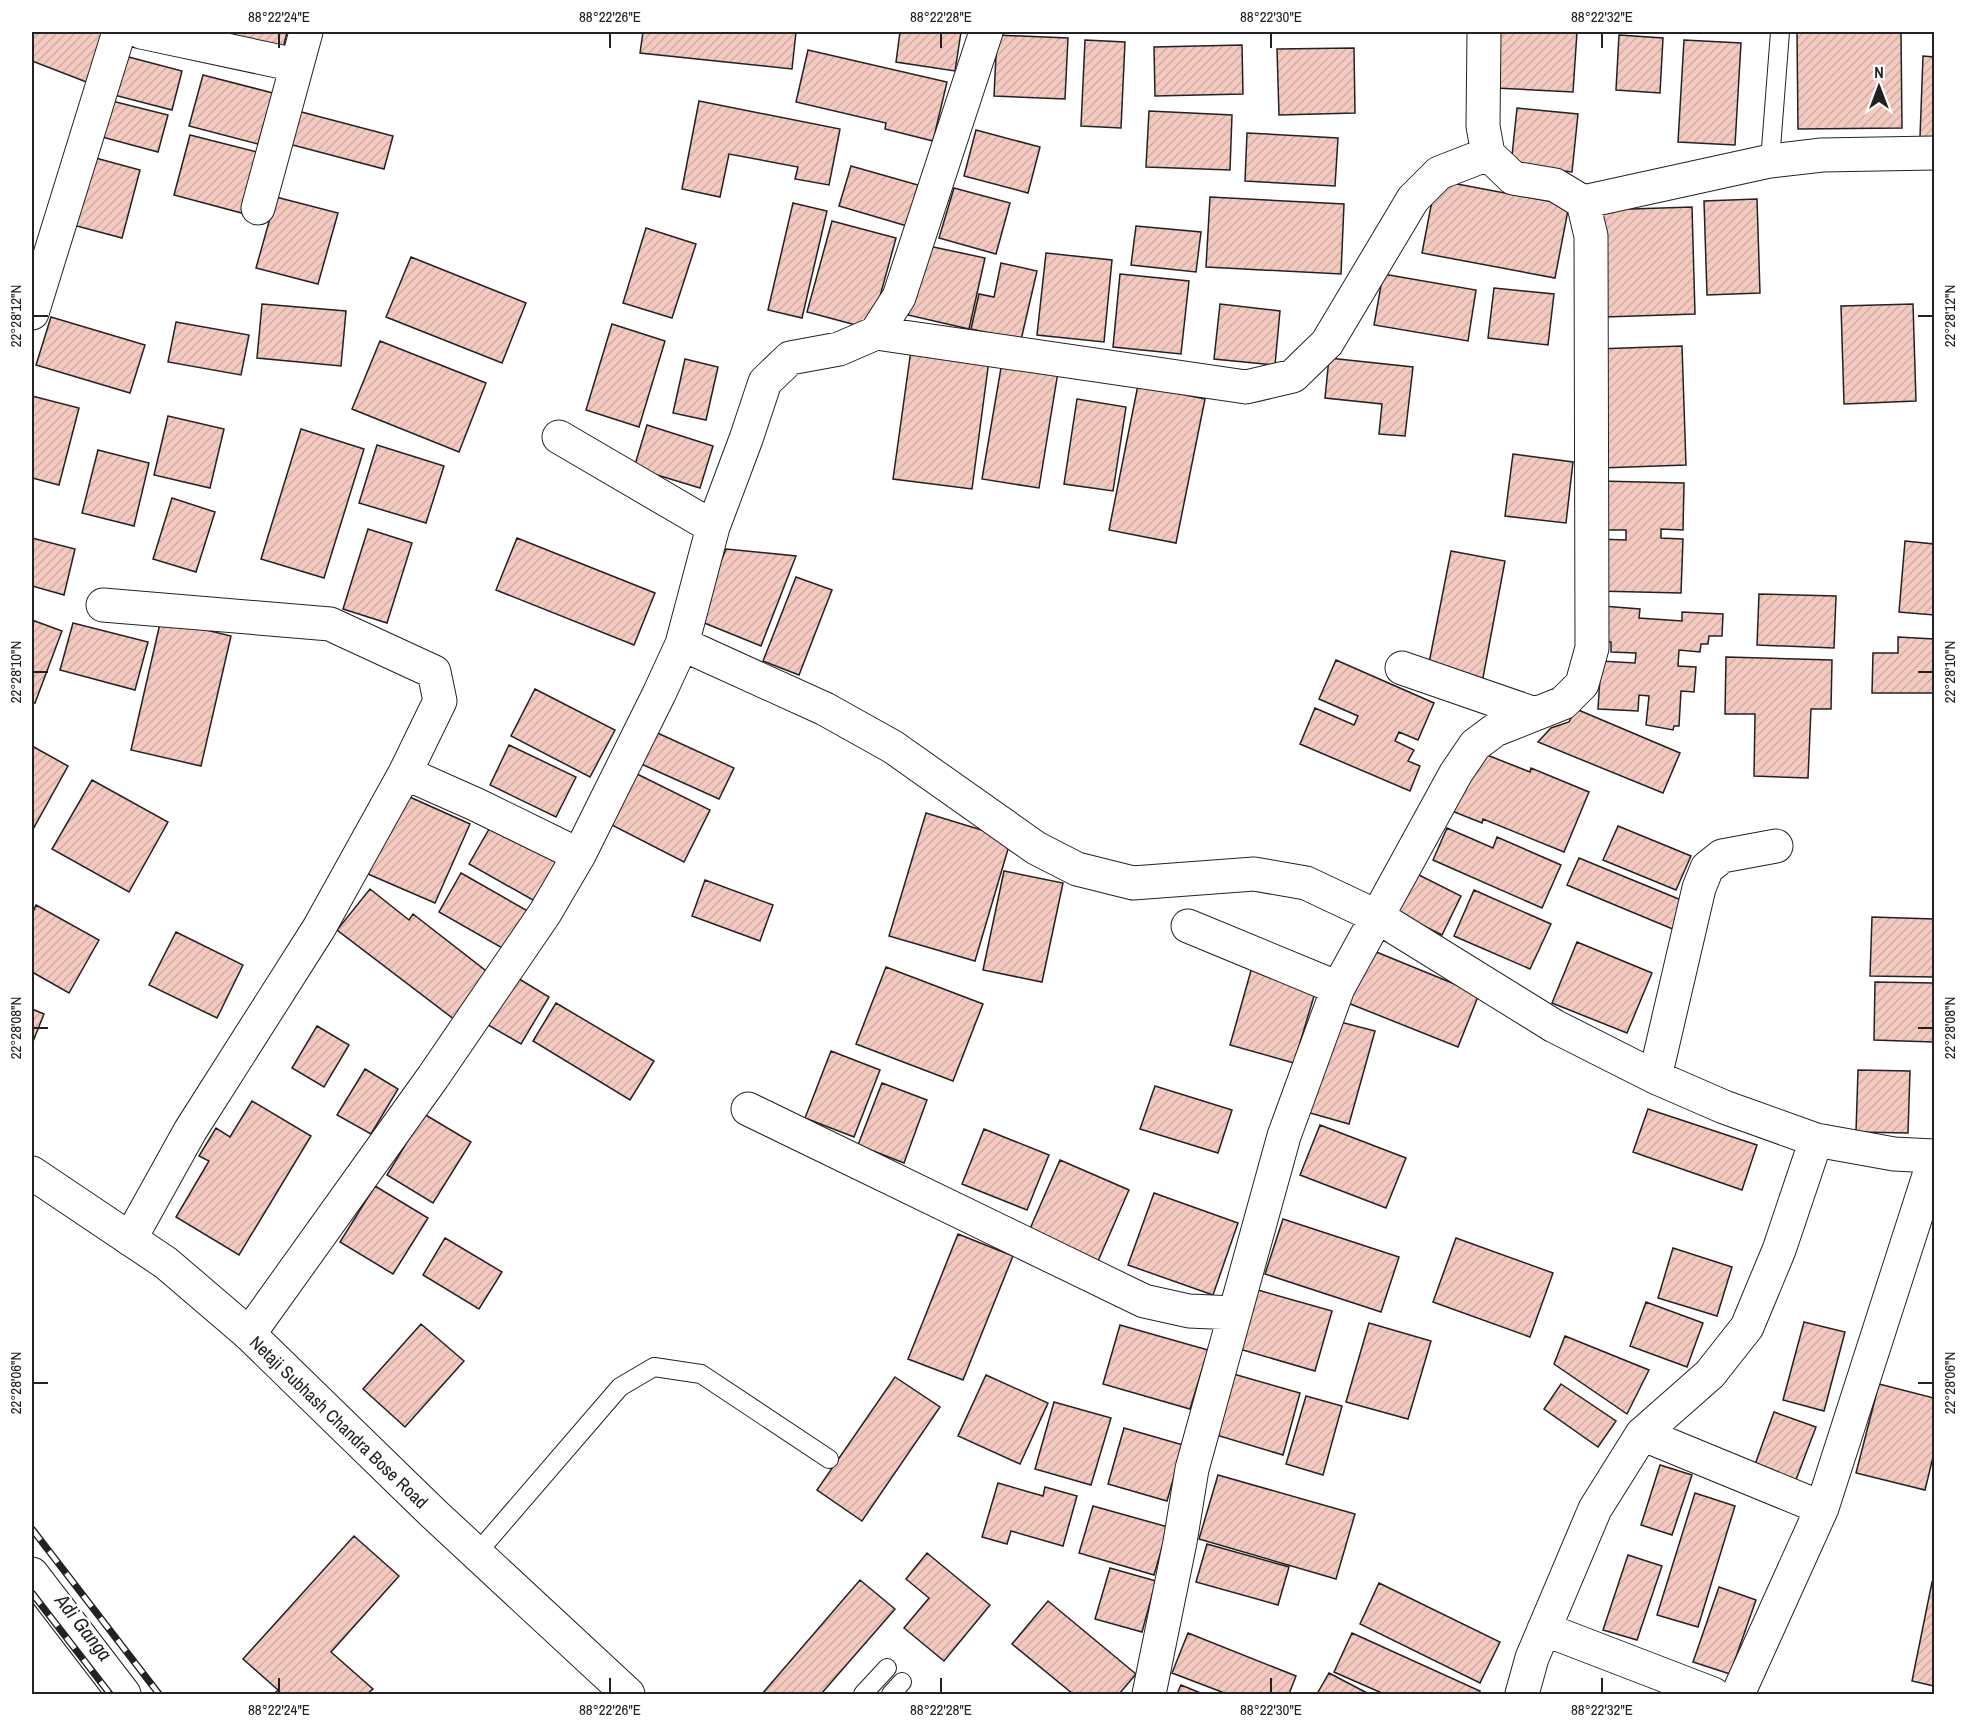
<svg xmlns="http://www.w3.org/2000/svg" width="1966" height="1726" viewBox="0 0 1966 1726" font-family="'Archivo Narrow',sans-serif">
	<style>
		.building { fill: url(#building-hatch); stroke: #222; stroke-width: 1.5 }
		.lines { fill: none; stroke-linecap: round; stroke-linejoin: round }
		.lane-casing { stroke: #222; stroke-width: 20 }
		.street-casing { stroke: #222; stroke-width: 35 }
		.primary-casing { stroke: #222; stroke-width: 35 }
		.lane { stroke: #fff; stroke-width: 18 }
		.street { stroke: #fff; stroke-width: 33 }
		.primary { stroke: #fff; stroke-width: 33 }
		.rail-casing { stroke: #222; stroke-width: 7 }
		.rail { stroke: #fff; stroke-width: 4.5; stroke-dasharray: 14; stroke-linecap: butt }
		.ticks { fill: none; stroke: #222; stroke-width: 2 }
		.labels { text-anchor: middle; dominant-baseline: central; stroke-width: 4.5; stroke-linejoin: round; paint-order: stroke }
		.street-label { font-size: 18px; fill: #222; stroke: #fff }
		.water-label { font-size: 20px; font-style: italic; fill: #222; stroke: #fff }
		.neatline { fill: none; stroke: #222; stroke-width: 2 }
		.ticks-label { font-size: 15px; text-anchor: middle; fill: #222 }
	</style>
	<defs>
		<pattern id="building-hatch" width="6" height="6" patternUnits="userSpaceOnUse" patternTransform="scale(1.5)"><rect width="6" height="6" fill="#f3c9c0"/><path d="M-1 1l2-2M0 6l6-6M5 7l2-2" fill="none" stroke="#d0aca5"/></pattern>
	</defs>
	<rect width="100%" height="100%" fill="#fff"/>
	<!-- building -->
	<path class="building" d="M32,32H97L107,35L89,83L32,61Z
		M208,32H287L283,49Z
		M643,32H796L792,69L640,53Z
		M900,32H961L955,71L896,62Z
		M1499,32H1577L1573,92L1496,88Z
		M1797,32H1901L1902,128L1798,129Z
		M997,35L1068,38L1065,99L994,96Z
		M1619,35L1663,38L1660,93L1616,90Z
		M1085,40L1125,42L1121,128L1081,126Z
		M1684,40L1741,43L1735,145L1678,142Z
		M1242,45L1243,94L1155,96L1154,47Z
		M1354,48L1355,113L1279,115L1277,49Z
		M808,50L947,82L933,141L885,129L886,123L796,102Z
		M125,56L182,71L172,110L114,95Z
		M1923,56L1934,57V138L1920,137Z
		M203,75L273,93L258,144L189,126Z
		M112,101L168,115L158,152L102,137Z
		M699,101L840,129L829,185L795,179L798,167L729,154L720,197L682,189Z
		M1517,108L1578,114L1572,172L1511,165Z
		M294,110L393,136L384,169L285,143Z
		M1149,111L1232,115L1230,170L1146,167Z
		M976,130L1040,147L1028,193L964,176Z
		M1247,133L1338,138L1335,186L1245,181Z
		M190,135L265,154L249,215L174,195Z
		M92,157L140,170L122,238L73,225Z
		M851,166L918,185L907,226L839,206Z
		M1436,180L1569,205L1555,278L1422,253Z
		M954,188L1010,203L996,254L939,238Z
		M276,197L338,213L318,284L256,268Z
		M1210,197L1344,204L1341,274L1206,267Z
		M1757,199L1760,293L1707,295L1704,201Z
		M793,203L827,211L802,318L768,310Z
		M1692,207L1695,314L1605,317L1601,210Z
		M832,221L896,238L871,329L807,312Z
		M1136,226L1201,232L1196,272L1131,265Z
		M646,228L696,244L672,318L623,303Z
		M924,245L985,258L969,329L908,315Z
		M1046,253L1112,260L1104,342L1037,335Z
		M411,257L526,303L502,363L386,317Z
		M1001,263L1037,271L1021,340L971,329L979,294L994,297Z
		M1120,274L1189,281L1181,354L1113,347Z
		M1383,274L1476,290L1468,341L1374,325Z
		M1494,288L1554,294L1548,345L1488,338Z
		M262,304L346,311L341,366L257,358Z
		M1220,304L1280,311L1275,365L1214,359Z
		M1913,304L1916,401L1844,404L1841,306Z
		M51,317L145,345L130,393L36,365Z
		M176,322L249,335L241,375L168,362Z
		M612,324L665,341L639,427L586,410Z
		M380,341L486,383L459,452L352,409Z
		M1682,346L1686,465L1601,468L1596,349Z
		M911,350L989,360L972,489L893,479Z
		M1329,358L1413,367L1405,436L1379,434L1382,404L1325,398Z
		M685,359L718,367L706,420L673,413Z
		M1002,362L1058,372L1039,488L982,479Z
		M1138,385L1205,399L1176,543L1109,530Z
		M32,396L79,408L59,485L32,478Z
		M1077,399L1126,407L1113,491L1064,484Z
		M168,416L224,429L210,488L154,475Z
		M647,425L713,446L700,488L634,468Z
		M301,429L364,449L324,578L261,559Z
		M377,445L444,466L426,523L359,503Z
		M98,450L149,463L134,526L82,513Z
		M1513,454L1573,462L1566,523L1505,516Z
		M1599,481L1684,483L1683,530L1661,529V538L1683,539L1681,593L1596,591L1598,539L1626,540V530H1598Z
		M172,498L215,512L196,572L153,559Z
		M368,529L412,543L387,623L343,609Z
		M32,538L75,549L64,595L32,586Z
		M517,538L655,593L634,645L496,590Z
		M1905,541L1934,544V615L1899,612Z
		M726,549L796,556L761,646L697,620Z
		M1451,551L1505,561L1482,683L1427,673Z
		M796,577L832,590L799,675L763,661Z
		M1759,594L1836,596L1834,648L1757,645Z
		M1602,606L1640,609L1639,618L1682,621V612L1723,614L1722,636H1709L1708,644H1701L1700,652L1679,650L1678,666L1696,667L1694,692L1681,691L1679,726H1674L1673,730L1646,725L1649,696L1639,695L1638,711L1598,709L1601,661L1635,663L1636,653L1611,652V642L1599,641Z
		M161,619L231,636L201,766L131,750Z
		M32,620L62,631L35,703L32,702Z
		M73,623L148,642L135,690L60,670Z
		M1898,637L1934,639V693H1872L1873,653H1898Z
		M1726,657L1832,660L1831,709H1811L1808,778L1754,776L1755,714H1725Z
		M1336,660L1434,703L1418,740L1399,732L1395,741L1414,750L1408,761L1420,766L1410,791L1300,744L1315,708L1354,725L1358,716L1319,699Z
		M535,689L615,730L590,777L511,736Z
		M1576,709L1680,753L1663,793L1538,742L1551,728L1569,722Z
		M651,730L734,768L719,799L637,762Z
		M509,745L576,777L556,817L490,785Z
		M32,746L68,766L32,831Z
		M1477,751L1530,772L1531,768L1589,792L1564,852L1483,819L1482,823L1452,811Z
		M629,770L710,810L684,862L604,821Z
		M92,780L168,822L129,892L52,849Z
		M403,794L470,824L435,903L368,874Z
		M926,813L1011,839L975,961L889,936Z
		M492,824L562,865L540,904L469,864Z
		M1618,826L1691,856L1676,890L1603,860Z
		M1447,828L1493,848L1497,837L1561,865L1542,908L1433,860Z
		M1579,858L1686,902L1675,930L1567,885Z
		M1004,871L1063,883L1042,982L983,970Z
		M1411,871L1461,896L1442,935L1392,910Z
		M461,873L533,914L511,953L439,912Z
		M705,880L773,905L760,941L692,916Z
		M370,889L409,920L413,914L490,974L455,1020L337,930Z
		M1474,890L1551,924L1530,969L1454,936Z
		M36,905L99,940L69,993L32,972V914Z
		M1872,917L1934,919V977L1870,976Z
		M176,932L243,965L217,1018L149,985Z
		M1577,942L1652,973L1627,1033L1552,1003Z
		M1369,949L1479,994L1458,1047L1348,1003Z
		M886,967L983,1004L953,1081L856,1044Z
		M1252,967L1317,986L1294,1063L1230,1045Z
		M511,974L549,997L521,1044L483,1022Z
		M1875,982L1934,983L1933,1042L1874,1040Z
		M556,1003L654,1061L630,1100L533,1041Z
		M32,1009L44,1014L32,1044Z
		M1329,1019L1375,1031L1349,1124L1303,1111Z
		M317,1026L349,1045L324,1087L292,1068Z
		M831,1051L880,1070L854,1137L805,1118Z
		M365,1069L398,1089L371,1134L337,1115Z
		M1858,1070L1910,1071L1908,1133L1856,1132Z
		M882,1083L927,1100L904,1163L858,1145Z
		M1155,1086L1232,1110L1218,1153L1140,1129Z
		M252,1101L311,1136L239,1255L176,1217L209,1161L199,1156L216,1128L230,1137Z
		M1648,1109L1757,1145L1742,1190L1633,1152Z
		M424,1114L471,1142L433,1203L387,1175Z
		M1320,1125L1406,1158L1386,1208L1300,1175Z
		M984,1129L1049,1155L1027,1210L962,1184Z
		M1060,1160L1129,1190L1098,1261L1029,1231Z
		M375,1186L428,1218L393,1274L340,1242Z
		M1154,1193L1238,1223L1213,1295L1128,1265Z
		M1283,1219L1399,1257L1381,1312L1265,1274Z
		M958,1234L1013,1256L963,1380L908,1359Z
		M445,1238L502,1272L479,1309L423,1275Z
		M1456,1238L1553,1273L1530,1337L1433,1302Z
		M1673,1248L1732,1267L1717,1316L1658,1298Z
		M1254,1289L1332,1311L1315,1371L1236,1348Z
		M1646,1302L1703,1323L1687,1367L1630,1346Z
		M1804,1322L1845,1332L1824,1411L1783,1400Z
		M1369,1323L1431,1341L1408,1419L1346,1402Z
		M421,1324L464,1361L405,1427L363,1389Z
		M1120,1325L1208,1350L1190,1409L1103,1384Z
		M1565,1336L1649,1370L1627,1414L1554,1364Z
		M1230,1373L1300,1393L1283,1455L1213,1434Z
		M986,1375L1048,1403L1020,1464L958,1436Z
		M895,1377L940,1407L862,1521L817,1490Z
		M1561,1384L1616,1421L1598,1447L1544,1409Z
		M1879,1384L1934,1398V1453L1925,1490L1856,1473Z
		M1306,1396L1342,1406L1323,1475L1286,1464Z
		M1054,1402L1111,1418L1091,1485L1035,1469Z
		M1774,1412L1816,1427L1794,1485L1753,1470Z
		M1124,1428L1183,1445L1167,1501L1108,1484Z
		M1660,1465L1692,1475L1672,1535L1641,1525Z
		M1218,1475L1355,1514L1336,1579L1199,1539Z
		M998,1483L1043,1496L1045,1487L1077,1496L1063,1546L1011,1531L1007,1544L982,1537Z
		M1695,1493L1735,1506L1698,1627L1657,1615Z
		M1093,1506L1168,1527L1154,1575L1079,1553Z
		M354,1536L399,1576L331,1652L373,1689L367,1694H274L278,1690L243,1659Z
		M1207,1544L1289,1567L1278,1605L1196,1582Z
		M927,1553L990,1605L944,1661L904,1628L929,1598L906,1579Z
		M1628,1555L1662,1566L1637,1640L1603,1630Z
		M1110,1568L1156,1581L1142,1632L1095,1619Z
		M860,1580L895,1609L821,1694H762Z
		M1932,1582L1934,1583V1686L1912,1681Z
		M1379,1583L1500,1642L1480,1683L1360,1624Z
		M1719,1587L1756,1600L1730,1674L1693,1662Z
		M1048,1601L1136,1674L1119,1694H1073L1012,1644Z
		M1188,1633L1296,1676L1289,1694H1227L1172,1673Z
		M1352,1633L1480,1691L1478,1694H1384L1334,1672Z
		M1329,1673L1369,1694H1317Z
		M1181,1685L1203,1694H1177Z"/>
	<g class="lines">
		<defs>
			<path id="lane" d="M1770,161L1780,32
				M477,1553L620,1387L654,1367L701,1374L829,1459
				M863,1694L887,1668
				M891,1694L902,1682"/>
			<path id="street" d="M141,32L296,65
				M1583,202L1770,161L1822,155L1934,153
				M258,208L306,32
				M32,313L119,32
				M876,333L1246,387L1293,376L1327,343L1413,199L1439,173L1488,154
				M559,437L713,527
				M103,605L330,624L434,672L440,701L405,773
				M682,644L825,709L893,747L1036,848L1077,869L1133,883L1254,874L1306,883L1378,917L1554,1026L1655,1077L1724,1107L1816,1140L1894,1154L1934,1156
				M1402,668L1535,714
				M1188,926L1338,988
				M1655,1077L1699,888L1707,868L1722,856L1776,846
				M748,1109L1144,1301L1189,1311L1235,1313
				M130,1239L190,1131L319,928L405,773L477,805L579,855
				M249,1334L433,1077L545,913L579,855L659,694L682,644L713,527L746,439L765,382L790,358L839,349L876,333L899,297L986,32
				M1642,1434L1710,1374L1747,1327L1779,1250L1816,1140
				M32,1574L124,1694
				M1544,1629L1713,1694
				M1149,1694L1180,1542L1192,1469L1284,1136L1338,988L1456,773L1475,745L1495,730L1563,703L1582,684L1592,648L1591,236L1583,202L1555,185L1513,178L1488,154L1483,126L1484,32
				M1522,1694L1532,1658L1595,1509L1642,1434L1822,1508
				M1738,1694L1822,1508L1934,1160"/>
			<path id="primary" d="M32,1173L166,1263L249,1334L434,1514L628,1694"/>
		</defs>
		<!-- lane casing -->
		<use href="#lane" class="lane-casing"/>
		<!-- street casing -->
		<use href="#street" class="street-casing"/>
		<!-- primary casing -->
		<use href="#primary" class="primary-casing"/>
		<!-- lane -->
		<use href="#lane" class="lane"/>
		<!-- street -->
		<use href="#street" class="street"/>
		<!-- primary -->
		<use href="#primary" class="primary"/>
		<defs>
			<path id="rail" d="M32,1529L159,1694
				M32,1593L110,1694"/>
		</defs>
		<!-- rail casing -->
		<use href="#rail" class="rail-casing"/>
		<!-- rail -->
		<use href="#rail" class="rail"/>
	</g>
	<!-- ticks -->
	<path class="ticks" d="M279,33V48M610,33V48M941,33V48M1271,33V48M1602,33V48M33,316H48M1918,316H1933M33,672H48M1918,672H1933M33,1028H48M1918,1028H1933M33,1383H48M1918,1383H1933M279,1678V1693M610,1678V1693M941,1678V1693M1271,1678V1693M1602,1678V1693"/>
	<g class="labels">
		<!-- street labels -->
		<g class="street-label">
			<text transform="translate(339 1422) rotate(44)">Netaji Subhash Chandra Bose Road</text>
		</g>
		<!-- water labels -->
		<g class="water-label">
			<text transform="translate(84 1627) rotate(52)">Adi Ganga</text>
		</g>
	</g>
	<!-- border -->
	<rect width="1966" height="1726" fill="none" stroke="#ffffff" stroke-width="66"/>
	<!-- north arrow -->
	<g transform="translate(1879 87)" stroke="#ffffff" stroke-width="4.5" paint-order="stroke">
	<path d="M0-4.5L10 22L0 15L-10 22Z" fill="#222222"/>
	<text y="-9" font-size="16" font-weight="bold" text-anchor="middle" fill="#222222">N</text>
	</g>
	<rect x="33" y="33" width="1900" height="1660" class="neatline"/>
	<g class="ticks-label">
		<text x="279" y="22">88°22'24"E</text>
		<text x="610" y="22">88°22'26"E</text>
		<text x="941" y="22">88°22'28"E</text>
		<text x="1271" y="22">88°22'30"E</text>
		<text x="1602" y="22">88°22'32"E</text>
		<text transform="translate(16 316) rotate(-90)" y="5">22°28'12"N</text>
		<text transform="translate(1950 316) rotate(-90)" y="5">22°28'12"N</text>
		<text transform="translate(16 672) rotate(-90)" y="5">22°28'10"N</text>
		<text transform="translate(1950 672) rotate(-90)" y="5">22°28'10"N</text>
		<text transform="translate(16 1028) rotate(-90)" y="5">22°28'08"N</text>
		<text transform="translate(1950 1028) rotate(-90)" y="5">22°28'08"N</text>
		<text transform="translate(16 1383) rotate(-90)" y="5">22°28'06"N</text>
		<text transform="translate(1950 1383) rotate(-90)" y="5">22°28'06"N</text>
		<text x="279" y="1715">88°22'24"E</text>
		<text x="610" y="1715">88°22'26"E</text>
		<text x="941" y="1715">88°22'28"E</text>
		<text x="1271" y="1715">88°22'30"E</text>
		<text x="1602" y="1715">88°22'32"E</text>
	</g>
</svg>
